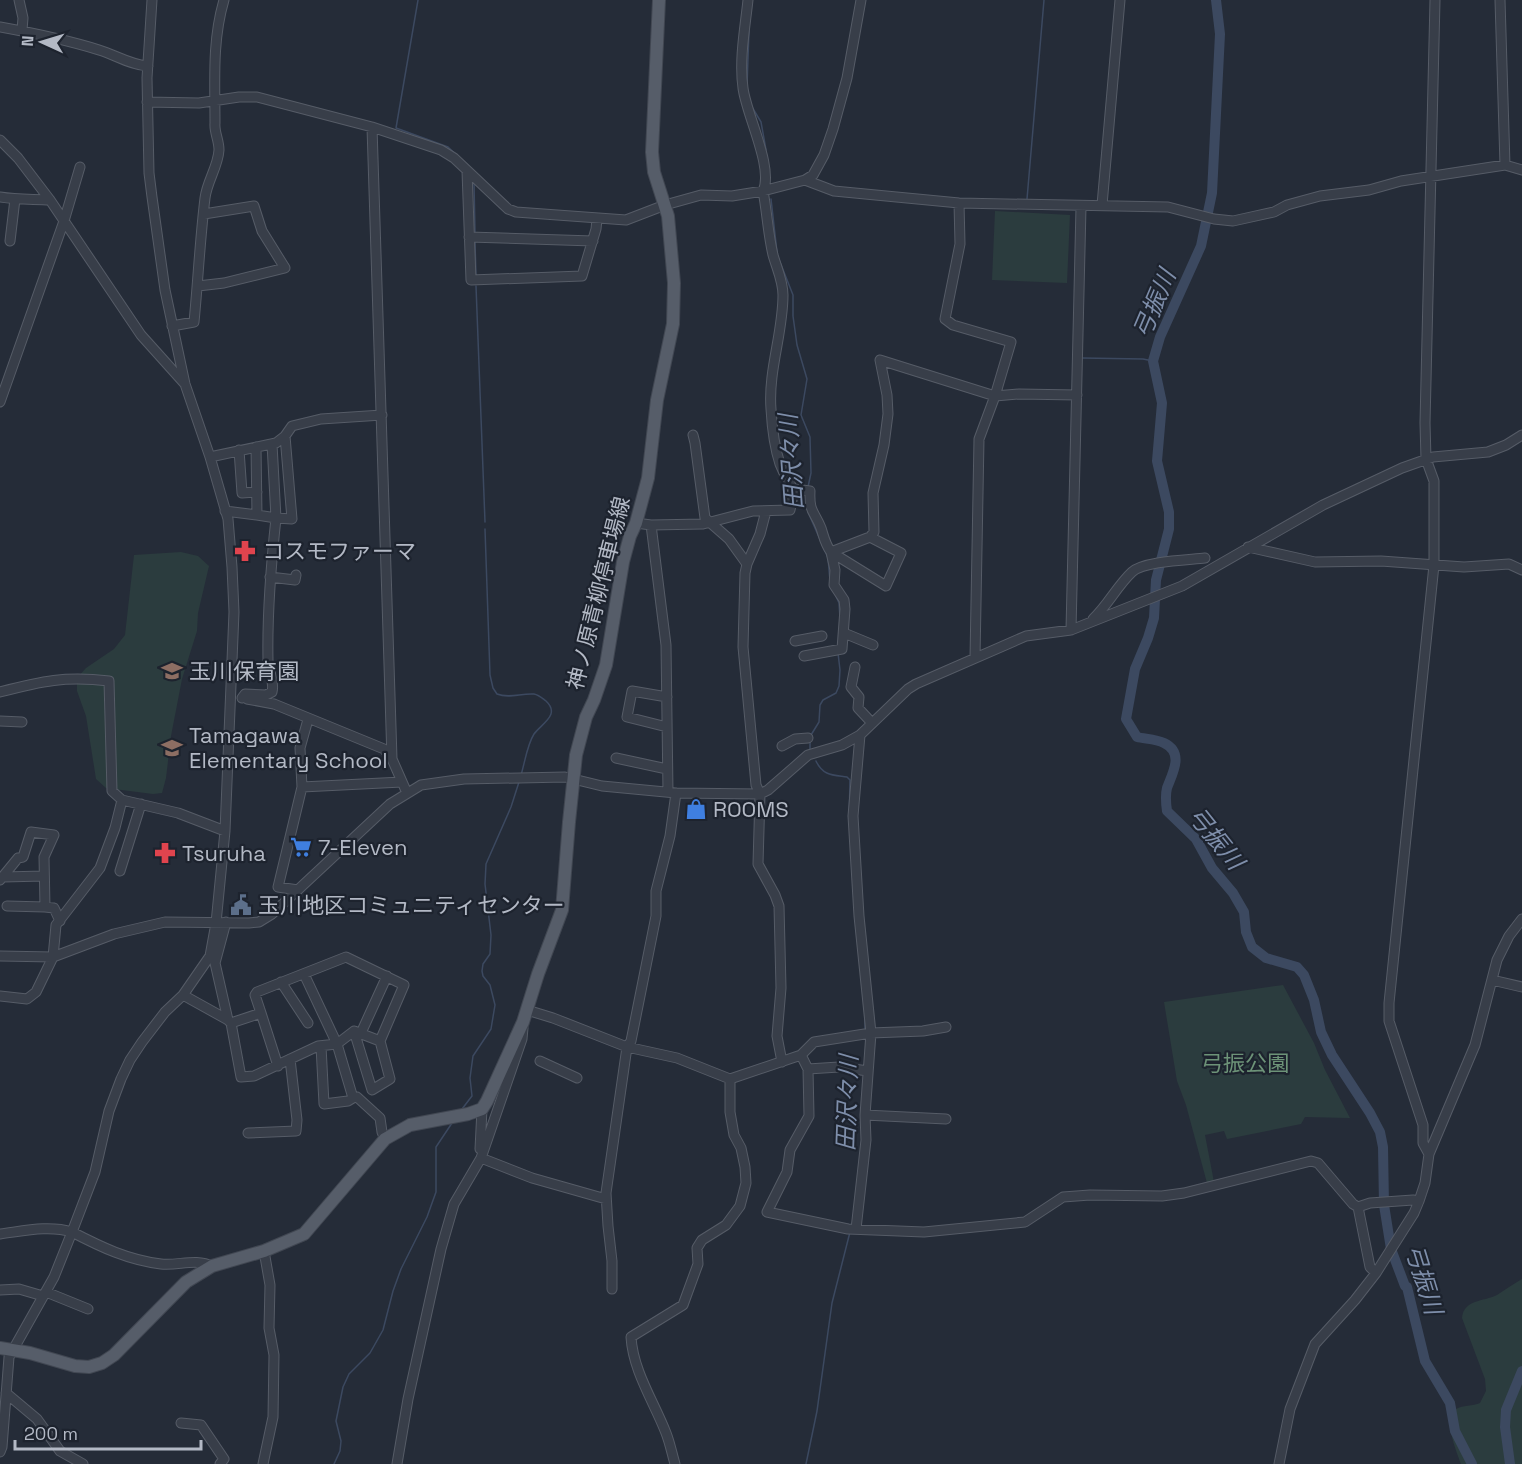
<svg xmlns="http://www.w3.org/2000/svg" width="1522" height="1464" viewBox="0 0 1522 1464" font-family="'Space Grotesk','Noto Sans JP',sans-serif">
	<style>
		.green { fill: #2b3c3e }
		.lines { fill: none; stroke-linecap: round; stroke-linejoin: round }
		.stream { stroke: #3c4960; stroke-width: 1.5 }
		.river { stroke: #3c4960; stroke-width: 10 }
		.minor-casing { stroke: #565c67; stroke-width: 11 }
		.major-casing { stroke: #414752; stroke-width: 14 }
		.minor { stroke: #383e49; stroke-width: 9 }
		.major { stroke: #565d69; stroke-width: 12 }
		.labels { text-anchor: middle; dominant-baseline: central; stroke-width: 4.5; stroke-linejoin: round; paint-order: stroke }
		.poi-label { font-size: 22px; fill: #b3b9c5; stroke: #1d232e; text-anchor: start }
		.street-label { font-size: 22px; fill: #b3b9c5; stroke: #1d232e }
		.park-label { font-size: 22px; fill: #6d9378; stroke: #1d232e }
		.water-label { font-size: 24px; font-style: italic; fill: #7e8eaa; stroke: #1d232e }
	</style>
	<rect width="100%" height="100%" fill="#252c38"/>
	<!-- green -->
	<path class="green" d="M995,211L1070,215L1067,283L992,280Z
		M181,552L198,556L209,566L198,613L197,631L182,679L171,736L166,778L162,793L153,794L106,788L96,779L86,716L77,691V678L86,668L114,649L125,635L134,555Z
		M1283,985L1314,1043L1325,1070L1350,1118L1305,1117L1301,1124L1227,1139L1224,1131L1205,1135L1214,1182L1207,1183L1186,1105L1177,1081L1164,1002Z
		M1522,1279V1464H1461C1457,1453 1442,1417 1456,1409C1463,1405 1473,1406 1480,1403L1486,1391L1485,1379L1462,1318C1464,1299 1483,1302 1497,1295C1505,1290 1513,1284 1522,1279Z"/>
	<g class="lines">
		<!-- stream -->
		<path class="stream" d="M418,0L396,128L448,147L476,173
			M747,86L749,31
			M752,107L761,122L766,150
			M474,183L475,232
			M771,199L777,252
			M1027,199L1044,0
			M475,242L476,276
			M778,257L793,295V316L797,345L807,379L801,415L810,437L811,473L808,487
			M476,286L485,522
			M1082,358L1143,359L1153,361
			M808,512L828,558L830,581
			M485,529L490,675L493,688L497,694C509,699 521,693 534,694C539,695 542,698 546,701C561,715 541,724 534,734C527,745 525,762 521,775
			M835,594L839,603L840,618
			M811,735L819,722L820,705L823,700L836,693L839,686L840,670L838,653
			M810,749V742
			M816,761C823,776 833,775 847,777L850,780L849,824
			M865,1020V1030
			M462,1109L472,1096L470,1078L473,1056L491,1029L495,1005L490,985L483,976L482,971L483,964L490,954L491,935L485,884L486,864L511,807L519,782
			M334,1464L340,1451L341,1441L336,1421L343,1387L349,1374L370,1353L383,1330L393,1291L401,1269L427,1217L436,1192V1147L452,1123
			M806,1464L817,1411L832,1303L850,1232"/>
		<!-- river -->
		<path class="river" d="M1216,0L1220,34L1212,193L1201,246L1160,337L1153,361L1162,403L1157,461L1169,512V529L1156,580L1154,618L1148,638L1135,669L1126,719L1137,737C1145,739 1156,739 1164,743C1185,753 1172,774 1167,788C1165,796 1166,804 1167,811L1196,839L1212,868L1233,893L1244,912L1246,932L1252,947L1266,958L1297,967L1304,975L1314,1000L1321,1032L1332,1055L1370,1113L1380,1132L1383,1147L1384,1205L1391,1249L1405,1286L1407,1287L1425,1361L1450,1403L1455,1431L1472,1464
			M1510,1464L1505,1427L1506,1410L1522,1371"/>
		<defs>
			<path id="minor" d="M19,0L23,18L22,30
				M1500,0L1505,165
				M0,27C33,33 67,40 99,50C116,55 130,65 148,66
				M147,102L199,103L239,97H257L372,127L441,150L454,158L508,209L516,212L626,220L665,205L701,195L732,196L763,191L805,180L813,175L824,155L833,129L847,78L861,0
				M372,127L392,759
				M0,140L18,158L50,200L141,335L185,384
				M467,171L471,280L582,276L596,229L597,219
				M805,180L834,191L959,203L1168,207L1214,219L1233,221L1274,212L1287,205L1320,196L1369,190L1401,181L1505,165L1522,170
				M0,197C17,200 33,199 50,200
				M959,203L960,244L945,319L953,325L1011,342L995,396L979,439L975,658
				M1102,205L1120,0
				M469,237L593,241
				M10,241L15,199
				M198,286L224,283L285,268L262,231L254,206L204,214
				M172,326L194,322C198,281 200,239 205,198C207,181 218,167 219,150C219,140 214,132 215,123C215,81 212,41 224,0
				M0,402L64,221L80,167
				M693,435L695,443L705,518L729,539L747,564
				M239,450L242,493L257,492
				M210,457L276,443L285,436L292,426L321,419L382,415
				M794,489L810,491C809,513 814,510 821,528C824,537 825,544 831,552L870,537L874,532L873,493L884,445L888,414L887,395L880,360L995,396L1019,394L1077,395
				M225,511L257,515L256,447
				M766,511L760,534L747,564L745,573L743,647L756,785L760,794L758,864L775,895L779,906L781,988L777,1036L782,1062
				M257,515L276,518L272,444
				M636,523L651,525L703,524L753,511L790,510C797,481 789,488 780,464C774,446 772,427 771,409C768,371 783,333 783,295C783,281 777,269 773,255C768,234 767,212 763,191C774,168 746,114 743,88C739,60 745,28 748,0
				M651,525L666,645L668,792
				M1248,547L1315,562L1381,561L1464,567L1509,564L1522,570
				M831,552L886,586L901,553L870,537
				M270,577L295,580L296,575
				M1093,619C1108,605 1117,586 1132,572C1144,561 1188,560 1205,558
				M1071,630L1081,207
				M844,633L873,645
				M795,641L822,636
				M804,656L842,649L845,609L844,600L834,585L835,570L831,552
				M855,667L851,687L859,697L858,708L872,723
				M0,692C42,681 65,676 109,681L112,791L122,800L178,813L225,831
				M667,697L632,691L627,717L667,727
				M242,698L245,694L266,695L272,692C275,681 268,671 268,660C267,612 271,565 276,518L292,519L285,436
				M247,699L274,704L384,749L392,759L407,793
				M0,721L22,722
				M782,746L795,739L808,738
				M616,758L667,769
				M302,787L402,782
				M120,871L141,804
				M3,877L44,876
				M0,880L18,858L23,857L31,832L54,835L44,857L45,907L7,906
				M298,890L278,887L302,787L300,748L307,723
				M45,907L54,908L60,921
				M226,922L215,963L228,1020L231,1023L241,1077L254,1076L318,1046L337,1044L304,974
				M0,956L53,957L114,934L165,922L249,923L259,922L272,914L390,804L421,785L464,779L565,777L602,786L676,793L760,794L768,790L808,755L842,745L860,735L908,689L916,684L1026,636L1071,630L1182,586L1323,505L1402,468L1433,457L1488,452L1506,445L1522,435
				M1492,980L1522,987
				M281,982L308,1023
				M183,995L228,1020
				M0,996L27,999L36,992L53,957L56,925L100,868L115,828L122,800
				M527,1010L553,1018L627,1047L677,1058L730,1079L801,1055L814,1042L871,1033L923,1031L946,1027
				M261,1013L278,1066
				M231,1023L261,1013L255,995L257,992L346,957L404,985L380,1041L390,1079L372,1090L354,1031L380,1041
				M361,1033L387,976
				M321,1046L324,1104L348,1101L353,1098L337,1044L354,1031
				M801,1055L808,1069L809,1116L790,1150L787,1172L767,1212L848,1229L924,1232L1025,1222L1063,1197L1090,1195L1162,1196L1184,1193L1311,1161L1318,1163L1353,1204L1358,1207L1370,1267L1376,1273
				M540,1061L577,1078
				M808,1069L839,1067L868,1071
				M353,1098L357,1097L380,1118L382,1132L385,1139
				M865,1115L946,1119
				M248,1133L296,1131L297,1120L290,1059
				M480,1149L482,1109
				M1429,1154L1423,1143V1125L1389,1021V1003L1434,565V481L1426,459L1425,423L1435,0
				M481,1158L532,1178L606,1199
				M1358,1207L1370,1203L1413,1200L1419,1201
				M856,1229L866,1140L865,1115L871,1033L859,916L853,816L860,735
				M0,1234C24,1231 49,1225 72,1232C101,1247 128,1260 161,1264C178,1266 196,1258 212,1266
				M612,1289V1261L608,1226L606,1193L627,1047L631,1041L656,916V891L670,836L676,793
				M0,1290L19,1289L43,1296
				M46,1292L88,1309
				M6,1393L37,1419L60,1451L83,1464
				M181,1423L201,1425L224,1459L220,1464
				M0,1452L2,1447L9,1357L54,1277L72,1232L95,1172L109,1111L121,1079L130,1060L142,1042L165,1012L183,995L210,956L216,923L225,831L234,612L232,567L228,519L210,457L185,384L165,290L152,197L149,173L147,78L152,0
				M263,1464L273,1417L274,1355L269,1328L270,1285L264,1251
				M397,1464L408,1399L441,1249L454,1204L481,1158L522,1039L523,1028
				M675,1464C672,1454 670,1443 666,1433C654,1402 633,1371 631,1337L683,1305L698,1264L697,1248L702,1240L726,1225L740,1206L746,1183L745,1167L741,1148L734,1135L730,1112V1079
				M1279,1464L1290,1409L1315,1344L1355,1300L1376,1273L1414,1213L1419,1201L1425,1183L1429,1154L1475,1045L1497,960L1509,936L1522,919"/>
			<path id="major" d="M0,1348L30,1353L75,1366L89,1367L102,1363L114,1355L186,1282L212,1266L264,1251L304,1234L385,1139L410,1125L468,1114L482,1109L487,1101L523,1022L538,974L562,910L569,822L576,755L586,717L594,700L606,665L623,562L630,536L636,523L648,478L657,400L673,324L674,283L668,216L654,172L652,152L659,0"/>
		</defs>
		<!-- minor casing -->
		<use href="#minor" class="minor-casing"/>
		<!-- major casing -->
		<use href="#major" class="major-casing"/>
		<!-- minor -->
		<use href="#minor" class="minor"/>
		<!-- major -->
		<use href="#major" class="major"/>
	</g>
	<!-- icons -->
	<defs>
		<symbol id="pharmacy-bare" viewBox="-9 -9 18 18"><path d="M-2-6h4v4h4v4h-4v4h-4v-4h-4v-4h4Z" fill="#e0444e" stroke="#1d232e" stroke-width="2.5" paint-order="stroke"/></symbol>
		<symbol id="school-bare" viewBox="-9 -9 18 18"><path d="M0-5L7-2L0 1L-7-2ZM-4 1L0 2.5L4 1V4Q0 6-4 4Z" fill="#8d6e63" stroke="#1d232e" stroke-width="2.5" paint-order="stroke"/></symbol>
		<symbol id="shop-bare" viewBox="-9 -9 18 18"><path d="M-5-2.5h2.3a2.7 3.5 0 0 1 5.4 0H5L5.5 6h-11ZM-1.5-2.5h3a1.5 2.3 0 0 0-3 0Z" fill="#3f7fe0" stroke="#1d232e" stroke-width="2.5" paint-order="stroke"/></symbol>
		<symbol id="supermarket-bare" viewBox="-9 -9 18 18"><path d="M-6-5.5h2.5l.6 2H6L4.5 2H-2.5L-4.4-4H-6ZM-1.5 3.2a1.3 1.3 0 1 0 .1 0ZM3 3.2a1.3 1.3 0 1 0 .1 0Z" fill="#3f7fe0" stroke="#1d232e" stroke-width="2.5" paint-order="stroke"/></symbol>
		<symbol id="civic-bare" viewBox="-9 -9 18 18"><path d="M-.6-6.5H3V-4.5H.6V-3L4-1V1h2V6H-6V1h2V-1L-.6-3ZM-1.2 2.5V6h2.4V2.5Z" fill="#5c6f8a" stroke="#1d232e" stroke-width="2.5" paint-order="stroke"/></symbol>
	</defs>
	<g fill-rule="evenodd">
		<use href="#pharmacy-bare" x="230" y="536" width="30" height="30"/>
		<use href="#school-bare" x="157" y="656" width="30" height="30"/>
		<use href="#school-bare" x="157" y="733" width="30" height="30"/>
		<use href="#shop-bare" x="681" y="794" width="30" height="30"/>
		<use href="#supermarket-bare" x="286" y="832" width="30" height="30"/>
		<use href="#pharmacy-bare" x="150" y="838" width="30" height="30"/>
		<use href="#civic-bare" x="226" y="890" width="30" height="30"/>
	</g>
	<g class="labels">
		<!-- poi labels -->
		<g class="poi-label">
			<text x="262" y="551">コスモファーマ</text>
			<text x="189" y="671">玉川保育園</text>
			<text x="189" y="735">Tamagawa<tspan x="189" dy="25">Elementary School</tspan></text>
			<text x="713" y="809">ROOMS</text>
			<text x="318" y="847">7-Eleven</text>
			<text x="182" y="853">Tsuruha</text>
			<text x="258" y="905">玉川地区コミュニティセンター</text>
		</g>
		<!-- street labels -->
		<g class="street-label">
			<text transform="translate(598 593) rotate(-76)">神ノ原青柳停車場線</text>
		</g>
		<!-- park labels -->
		<g class="park-label">
			<text x="1245" y="1063">弓振公園</text>
		</g>
		<!-- water labels -->
		<g class="water-label">
			<text transform="translate(1154 304) rotate(-67)">弓振川</text>
			<text transform="translate(791 462) rotate(-94)">田沢々川</text>
			<text transform="translate(1216 838) rotate(51)">弓振川</text>
			<text transform="translate(847 1103) rotate(-88)">田沢々川</text>
			<text transform="translate(1424 1279) rotate(73)">弓振川</text>
		</g>
	</g>
	<!-- north arrow -->
	<g transform="translate(42 42) rotate(274)" stroke="#1d232e" stroke-width="4.5" paint-order="stroke">
	<path d="M0-4.5L10 22L0 15L-10 22Z" fill="#b3b9c5"/>
	<text y="-9" font-size="16" font-weight="bold" text-anchor="middle" fill="#b3b9c5">N</text>
	</g>
	<!-- scale -->
	<path d="M15 1440v9h186v-9" fill="none" stroke="#b3b9c5" stroke-width="3"/>
	<text x="24" y="1440" font-size="18" fill="#b3b9c5" stroke="#1d232e" stroke-width="4.5" paint-order="stroke">200 m</text>
</svg>
